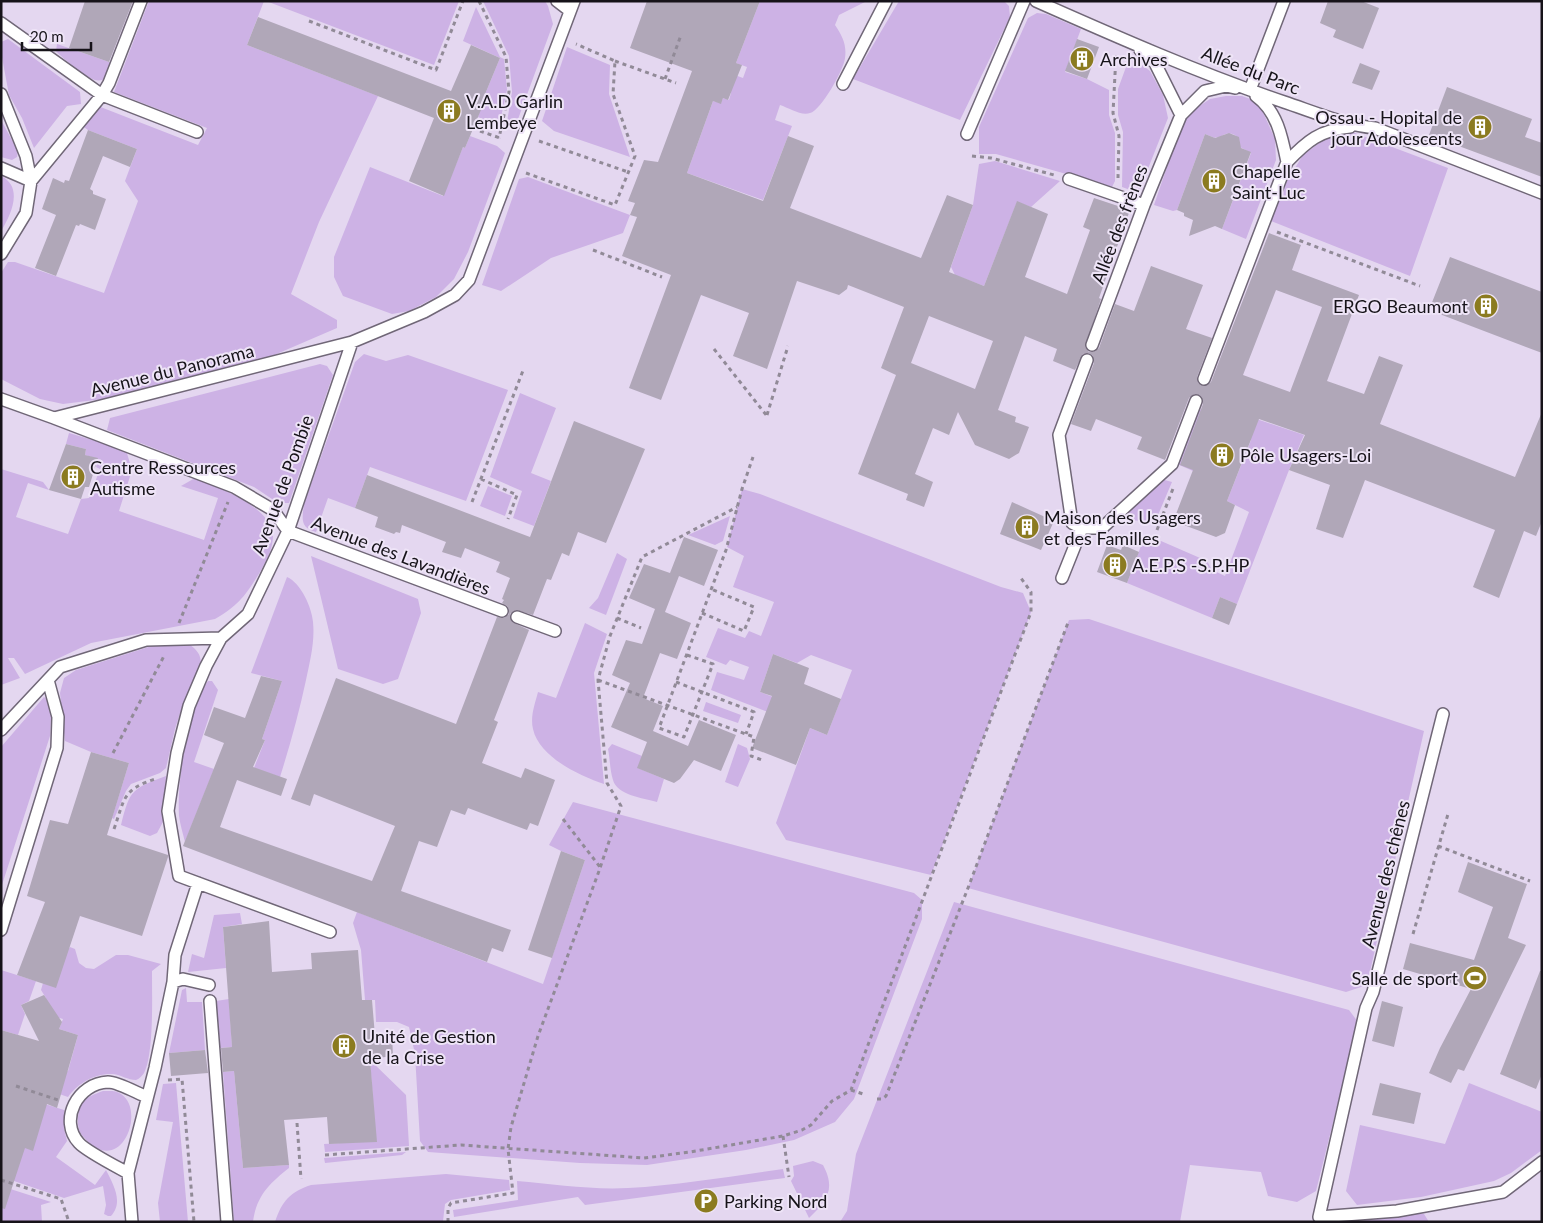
<svg xmlns="http://www.w3.org/2000/svg" width="1543" height="1223" viewBox="0 0 1543 1223" font-family="Lato,sans-serif">
	<style>
		.built { fill: #e4d7f0 }
		.green { fill: #cdb2e5 }
		.building { fill: #b0a7b8; fill-rule: evenodd }
		.lines { fill: none; stroke-linecap: round; stroke-linejoin: round }
		.service-casing { stroke: #706777; stroke-width: 14 }
		.path { stroke: #918a97; stroke-width: 3; stroke-dasharray: 4 4; stroke-linecap: butt }
		.service { stroke: #fff; stroke-width: 11 }
		.labels { text-anchor: middle; dominant-baseline: central; stroke-width: 4; stroke-linejoin: round; paint-order: stroke }
		.poi-label { font-size: 18px; fill: #161319; stroke: #eee4f7; text-anchor: start }
		.street-label { font-size: 18px; fill: #161319; stroke: #eee4f7 }
	</style>
	<rect width="100%" height="100%" fill="#eee4f7"/>
	<!-- built -->
	<path class="built" d="M1,1H1542V1222H1Z"/>
	<!-- green -->
	<path class="green" d="M149,1H264L247,45L378,96L319,222L291,294L337,320V328L265,359L103,399L63,404L40,399L1,379V273L8,262H15L104,293L138,201L125,181L137,149L88,130L81,125L98,106L198,145L207,128L114,92Z
		M266,1H459L434,65Z
		M483,1H545L548,6L553,24L514,130L506,128L512,92L509,56Z
		M760,1H867L839,15L835,25C842,35 847,45 845,58C844,69 821,111 810,113C801,116 789,108 780,105L775,120L792,126L763,200L687,173L713,101L721,103L723,98L729,100L731,93L726,90L732,74L743,78L747,67L736,63Z
		M899,1H1004L1009,6L1010,17L960,120L853,79Z
		M476,7L500,57L504,59L507,90L499,126L478,117L481,104L500,58L463,41Z
		M1037,13L1046,14L1081,29L1065,72L1087,79L1109,90V115L1115,133V181L1112,187L996,154H979V127L1028,18Z
		M8,39L80,92L81,104L67,106L34,148L22,118L9,95L1,52V42Z
		M57,44L112,63L107,78C104,80 99,81 95,80C87,78 62,58 56,51Z
		M567,47L610,65L609,94L630,157L554,131L542,121Z
		M1130,56L1150,71L1163,95L1168,118L1140,189L1133,191L1122,187L1123,132L1118,115V89Z
		M1226,96H1242L1253,100L1262,110L1275,139L1276,160L1246,239L1222,229L1251,153L1240,147L1239,139C1234,132 1225,132 1220,138L1216,137L1215,138L1205,134L1177,210L1173,211L1154,205L1182,123L1195,109L1210,99Z
		M1,120L18,151L17,157L12,160L1,157Z
		M1355,133L1448,168L1410,276L1271,221L1287,181L1303,155L1330,135Z
		M470,136L497,146L505,153L468,252L454,279L436,297L409,311L392,314L343,296L334,277V257L370,167L443,196L463,147L465,148Z
		M995,161L1060,181L1031,207L1017,202L984,286L955,275L951,267L973,205L979,164Z
		M1,176C24,187 11,215 1,231Z
		M528,177L630,215L623,233L551,258L501,291L482,285L519,179Z
		M364,354L386,361L408,355L508,390L466,501L370,467L355,508L328,498L316,532C300,528 302,519 304,504L355,362Z
		M320,364L327,366L333,375L289,503H278L254,487L107,430L110,418Z
		M520,393L556,408L531,473L551,481L534,526L513,518L522,491L490,477Z
		M1224,408L1304,435L1289,470L1237,604L1220,597L1212,618L1127,583L1144,538L1161,541L1207,561L1212,570L1225,576L1249,512L1227,501L1251,440L1193,471L1177,464L1197,410Z
		M69,433L126,450L132,470L119,511L204,540L218,498L181,486L195,478C218,487 272,507 273,536C273,549 266,561 260,572C246,595 239,605 215,619L91,643L25,674L14,658H8L20,678L1,685V469L43,482L49,490L28,483L16,517L68,534L81,499L89,498L100,469L96,467L98,459L85,455L86,449L66,444Z
		M1161,479L1172,482L1158,515L1154,519L1147,521L1125,520L1121,517Z
		M488,486L512,496L505,516L480,506Z
		M742,489L760,494L1001,587L1023,593L1031,612L931,875L786,840L776,823L810,728L827,735L852,670L811,655L797,663L773,654L760,692L786,702L781,717L711,690L717,672L744,680L749,667L730,660L726,665L706,657L718,628L745,638L749,631L761,636L774,602L733,587L744,556L727,547Z
		M730,516L723,541L715,545L688,535Z
		M617,553L627,559L606,615L589,608L598,598Z
		M311,556L418,599L421,613L398,679L383,684L338,669Z
		M287,577C301,583 312,608 313,622C315,642 310,661 306,680C299,713 290,745 280,777L254,768L265,740L262,739L282,681L251,673Z
		M1089,619L1424,731L1367,985L1346,992L968,888L1069,620Z
		M585,623L607,634L594,673L604,784C580,776 539,757 533,729C530,716 535,704 538,692L556,698Z
		M189,644C197,650 201,654 201,665L182,707L175,729L166,768L160,773L131,784L126,791L114,819L112,818L129,763L91,752L65,741L60,693L64,678L76,670L155,645Z
		M208,681H212L218,690L194,762L214,769L185,842C183,834 180,824 179,816C177,782 187,708 208,681Z
		M44,697L48,700L51,716L50,736L1,888V747Z
		M706,702L741,715L738,723L703,711Z
		M612,744L642,756L638,768L664,779L657,802C643,798 617,795 613,780C610,771 610,759 608,749Z
		M738,744L747,748L750,759L738,787L725,782Z
		M166,776L164,820L157,833L150,836L121,825C130,789 132,789 166,776Z
		M573,802L914,893L922,900V919L854,1099L835,1122L794,1140L746,1150L647,1165L580,1163L428,1152L420,1141L415,1054L409,1027L397,1022H376L375,1000H365L361,950L353,923L357,912L543,984L585,860L561,851L549,845Z
		M954,902L1349,1010L1358,1022L1316,1191L1297,1202L1268,1196L1261,1172L1190,1165L1180,1222H840L847,1211L856,1154Z
		M240,913L242,924L223,927L226,968L188,972L192,954L204,958L214,915Z
		M70,947L75,949L79,963L86,968L94,969L116,955H128L161,964L152,971C152,994 154,1055 144,1073C142,1076 139,1079 136,1080C128,1080 121,1075 113,1074C95,1073 78,1083 68,1097L18,1080L68,1071L78,1035L59,1029L63,1019L35,1011L46,998L41,990L43,983Z
		M1,970L36,981L29,1001L21,1005L25,1014L18,1035L1,1030Z
		M186,988L187,1002H202L205,1050L169,1053L182,990Z
		M229,999L232,1047L220,1048L216,1001Z
		M370,1060L406,1095L409,1146L325,1152L324,1144L376,1141Z
		M234,1071L243,1168L289,1165V1168C270,1183 256,1196 253,1222H234L223,1072Z
		M176,1083L188,1222H160L158,1203L173,1122L156,1120L163,1084Z
		M1469,1083L1542,1112V1150L1511,1173L1494,1181L1421,1197L1357,1205L1346,1191L1360,1125L1445,1144Z
		M103,1091C109,1091 116,1090 121,1094C146,1110 122,1175 87,1141C85,1138 81,1135 80,1132C76,1124 78,1109 83,1102C88,1096 95,1094 103,1091Z
		M13,1094L64,1110V1129L67,1141L56,1157L95,1185L106,1170C113,1184 124,1202 111,1216H108L104,1214L106,1205L103,1186L64,1198L14,1181Z
		M406,1152L402,1155L325,1163L324,1158Z
		M813,1161L823,1165C836,1189 827,1201 809,1218L791,1181L794,1176L793,1166Z
		M783,1169L785,1178L585,1205L578,1197L454,1217L453,1210L518,1200L517,1181C553,1184 591,1190 628,1188C680,1185 732,1176 783,1169Z
		M446,1174L509,1180L510,1190L451,1200L445,1204L443,1221L275,1222C282,1201 290,1192 311,1185Z
		M1,1186L51,1202L41,1205L42,1222H1Z
		M1417,1213L1424,1214L1429,1222H1355Z"/>
	<!-- building -->
	<path class="building" d="M85,1H133L109,62L69,48Z
		M647,1H760L736,63L742,65L728,100L723,98L721,104L713,101L687,173L763,201L788,136L814,146L790,208L921,258L947,195L973,205L949,272L984,286L1017,201L1048,214L1025,277L1067,294L1090,230L1083,227L1094,198L1130,210L1099,298L1101,299L1085,347L1089,352H1093L1099,348L1115,304L1134,311L1151,266L1203,285L1186,329L1212,338L1197,377L1198,383L1205,386L1211,382L1269,233L1301,245L1292,270L1359,295L1327,381L1364,394L1379,356L1403,365L1380,424L1515,477L1542,412V521L1536,536L1524,531L1499,598L1473,587L1495,530L1365,480L1343,538L1316,529L1330,485L1289,470L1305,435L1259,419L1227,501L1235,505L1225,533L1216,537L1181,524L1176,514L1193,470L1180,465L1203,404L1201,396L1194,394L1189,398L1165,460L1137,449L1142,437L1096,419L1091,431L1071,424L1094,363L1093,356L1089,353L1083,354L1075,370L1053,361L1057,349L1025,336L998,410L1016,417L1015,422L1029,427L1019,453L1009,459L975,445L958,412L949,435L933,428L915,474L933,482L924,507L906,500L908,494L858,474L896,375L881,368L904,307L848,285L847,289L839,295L797,281L767,369L733,356L749,313L701,295L661,400L629,388L671,275L622,256L637,217L630,215L635,203L628,201L644,160L658,162L692,71L630,48ZM1276,290L1322,307L1290,392L1243,375ZM929,316L993,341L975,389L911,363Z
		M1328,1H1361L1379,8L1363,49L1333,37L1336,30L1320,23Z
		M258,17L451,91L471,45L500,58L481,104L483,105L465,148L463,147L444,196L409,181L434,118L247,45Z
		M1077,39L1099,47L1087,79L1065,71Z
		M1360,63L1380,71L1372,90L1352,83Z
		M1447,87L1532,119L1525,137L1542,143V177L1429,135Z
		M88,130L137,149L130,167L103,156L90,189L93,191V194L106,199L95,230L80,224L79,226L76,225L56,276L35,268L56,215L42,209L53,178L64,183L65,180L69,181Z
		M1229,133L1239,137L1241,148L1251,152L1222,229L1215,226L1189,236L1193,220L1184,216V213L1177,210L1205,134L1215,138Z
		M1450,257L1542,292V353L1429,310Z
		M574,421L645,449L606,543L578,532L569,556L562,553L551,580L547,579L533,615L516,610L510,614L512,622L529,630L494,720L498,722L482,763L521,778L525,768L555,780L538,826L530,823L527,830L468,808L465,815L451,810L437,847L419,841L401,891L511,930L503,952L492,948L487,962L183,846L224,743L204,735L214,707L245,718L261,676L282,681L262,739L265,740L253,767L287,779L281,796L237,780L220,827L372,881L395,826L314,794L310,806L291,799L336,678L456,724L497,617L504,618L509,614V609L507,606L502,603L504,600L502,599L510,578L496,572L500,562L465,548L461,558L442,552L446,542L402,525L400,533L396,532L394,534L375,527L378,517L355,508L367,475L530,537Z
		M66,444L86,449L85,455L98,458L89,487H85L81,499L49,490Z
		M1012,502L1054,521L1041,550L1000,534Z
		M684,537L718,550L704,586L679,576L665,612L691,623L677,659L660,653L643,698L663,706L653,731L688,746L699,720L736,735L721,771L694,760L680,779L674,783L637,768L647,742L611,727L630,683L612,675L626,640L642,644L655,609L629,598L644,564L670,573Z
		M1107,545L1121,550L1123,545L1139,552L1127,583L1097,572Z
		M1220,597L1237,604L1229,625L1212,618Z
		M773,654L809,668L804,684L841,699L827,735L810,728L796,765L752,748L772,696L760,692Z
		M91,752L129,763L107,835L168,855V857L142,936L80,916L56,988L17,975L45,902L27,896L50,820L68,824Z
		M561,851L585,860L552,958L528,950Z
		M1468,862L1527,884L1508,938L1526,945L1464,1071L1458,1069L1451,1083L1429,1073L1440,1048L1471,989L1403,969L1410,943L1474,960L1493,907L1458,892Z
		M269,921L272,972L312,969L311,953L358,950L362,1000H372L375,1036L392,1035L393,1056L370,1059L377,1142L329,1144L327,1117L284,1120L289,1165L243,1168L234,1071L223,1072L221,1048L232,1047L223,927Z
		M1540,971H1542V1074L1536,1089L1500,1074Z
		M44,995L62,1022L59,1029L78,1035L57,1108L47,1104L33,1151L25,1148L5,1209L1,1208V1030L39,1041L21,1005Z
		M1382,1001L1403,1007L1394,1047L1372,1041Z
		M205,1050L208,1073L171,1076L169,1053Z
		M1380,1083L1421,1093L1414,1124L1372,1115Z"/>
	<g class="lines">
		<defs>
			<path id="service" d="M557,1L570,11
				M1036,1C1117,37 1199,73 1284,102C1314,112 1344,125 1375,128L1542,193
				M1,23L102,95L197,132
				M1140,50L1155,63L1181,115
				M843,84L886,1
				M1250,90L1284,1
				M1,94L26,156L31,181L26,213L1,254
				M1256,96C1277,111 1282,137 1287,162C1307,141 1320,130 1350,127
				M967,134L1024,1
				M1,168L31,181L102,95L109,83L141,1
				M1069,179L1144,205
				M1092,345L1144,205L1181,115L1205,91L1226,86L1235,88
				M1087,360L1059,435L1072,523L1082,528H1102L1172,464L1196,401
				M1204,379L1287,162
				M1,399L54,418L352,342L424,312L455,295L469,280L574,1
				M54,418L234,487L273,510L288,531L502,611
				M1062,578L1082,528
				M517,617L555,631
				M1443,714L1373,992L1366,1008L1319,1217L1397,1211L1503,1192L1542,1162
				M1,730L60,667L146,640L221,638
				M1,930L57,748L58,717L48,680
				M330,932L179,876L168,811L177,753L189,706L206,666L221,638L248,614L288,531L352,342
				M173,982L183,979L209,985
				M210,1001L227,1222
				M128,1173C117,1167 86,1151 79,1143C58,1120 78,1083 108,1082C118,1082 137,1093 147,1097
				M132,1222L128,1173L155,1068L173,982L175,955L198,883"/>
		</defs>
		<!-- service casing -->
		<use href="#service" class="service-casing"/>
		<!-- path -->
		<path class="path" d="M479,1L506,57L509,92L499,138
			M309,21L436,70L463,1
			M1116,55L1113,113L1119,136L1118,178
			M615,61L676,83
			M665,79L681,35
			M480,131L500,138
			M539,141L628,172
			M972,156L991,158L1054,175
			M526,173L615,205L635,156L613,94L615,61L576,44
			M1277,232L1420,286
			M593,250L662,277
			M714,349L767,416
			M767,415L788,346
			M481,479L517,495L508,519
			M472,502L524,368
			M1157,530L1174,486
			M702,613L744,631L754,607L711,589
			M617,618L641,628
			M179,623L228,502
			M687,655L713,664L684,737L659,728L726,550L742,489L753,457
			M598,680L754,737L751,756L762,760
			M676,682L754,712L746,734
			M113,753L164,656
			M563,819L600,867
			M114,829C125,798 122,790 155,779
			M1438,846L1530,881
			M1413,934L1448,814
			M168,1080L182,1079L194,1222
			M16,1086L58,1100
			M851,1090L866,1095
			M877,1099H882L886,1096L968,888L1069,620
			M297,1123L301,1179
			M783,1136L789,1177
			M325,1155L461,1145L644,1158L690,1152L783,1136L802,1130L811,1125L832,1101L851,1090L1031,612V592L1021,578
			M1,1180L61,1199L69,1222
			M448,1222V1208L451,1203L513,1193L508,1149L511,1127L538,1036L599,871L621,806L607,783L598,680L610,636L642,557L737,507"/>
		<!-- service -->
		<use href="#service" class="service"/>
	</g>
	<!-- icons -->
	<defs>
		<symbol id="building-disc" viewBox="-11 -11 22 22"><circle r="9.5" fill="#8b7b20" stroke="#eee4f7"/><path d="M-4-6H4V6H1V3H-1V6H-4ZM-2.5-4.3h1.7v1.8h-1.7ZM.8-4.3h1.7v1.8H.8ZM-2.5-1h1.7V.8h-1.7ZM.8-1h1.7V.8H.8Z" fill="#fff"/></symbol>
		<symbol id="stadium-disc" viewBox="-11 -11 22 22"><circle r="9.5" fill="#8b7b20" stroke="#eee4f7"/><path d="M0-5a6.5 5 0 1 0 0 10a6.5 5 0 1 0 0-10ZM-3.5-1.8h7v3.6h-7Z" fill="#fff"/></symbol>
		<symbol id="parking-disc" viewBox="-11 -11 22 22"><circle r="9.5" fill="#8b7b20" stroke="#eee4f7"/><path d="M-3.5-5.5H1a3.5 3.5 0 0 1 0 7H-1V5.5H-3.5ZM-1-3.4V-.6H.8a1.4 1.4 0 0 0 0-2.8Z" fill="#fff"/></symbol>
	</defs>
	<g fill-rule="evenodd">
		<use href="#building-disc" x="1068" y="45" width="28" height="28"/>
		<use href="#building-disc" x="435" y="97" width="28" height="28"/>
		<use href="#building-disc" x="1466" y="113" width="28" height="28"/>
		<use href="#building-disc" x="1200" y="167" width="28" height="28"/>
		<use href="#building-disc" x="1472" y="292" width="28" height="28"/>
		<use href="#building-disc" x="1208" y="441" width="28" height="28"/>
		<use href="#building-disc" x="59" y="463" width="28" height="28"/>
		<use href="#building-disc" x="1013" y="513" width="28" height="28"/>
		<use href="#building-disc" x="1101" y="551" width="28" height="28"/>
		<use href="#stadium-disc" x="1461" y="964" width="28" height="28"/>
		<use href="#building-disc" x="330" y="1032" width="28" height="28"/>
		<use href="#parking-disc" x="692" y="1187" width="28" height="28"/>
	</g>
	<g class="labels">
		<!-- poi labels -->
		<g class="poi-label">
			<text x="1100" y="59">Archives</text>
			<text x="466" y="101">V.A.D Garlin<tspan x="466" dy="21">Lembeye</tspan></text>
			<text x="1462" y="117" text-anchor="end">Ossau - Hopital de<tspan x="1462" dy="21">jour Adolescents</tspan></text>
			<text x="1232" y="171">Chapelle<tspan x="1232" dy="21">Saint-Luc</tspan></text>
			<text x="1468" y="306" text-anchor="end">ERGO Beaumont</text>
			<text x="1240" y="455">Pôle Usagers-Loi</text>
			<text x="90" y="467">Centre Ressources<tspan x="90" dy="21">Autisme</tspan></text>
			<text x="1044" y="517">Maison des Usagers<tspan x="1044" dy="21">et des Familles</tspan></text>
			<text x="1132" y="565">A.E.P.S -S.P.HP</text>
			<text x="1458" y="978" text-anchor="end">Salle de sport</text>
			<text x="362" y="1036">Unité de Gestion<tspan x="362" dy="21">de la Crise</tspan></text>
			<text x="724" y="1201">Parking Nord</text>
		</g>
		<!-- street labels -->
		<g class="street-label">
			<text transform="translate(1251 70) rotate(21)">Allée du Parc</text>
			<text transform="translate(1119 224) rotate(-69)">Allée des frènes</text>
			<text transform="translate(172 370) rotate(-14)">Avenue du Panorama</text>
			<text transform="translate(282 485) rotate(-70)">Avenue de Pombie</text>
			<text transform="translate(401 555) rotate(21)">Avenue des Lavandières</text>
			<text transform="translate(1385 874) rotate(-76)">Avenue des chênes</text>
		</g>
	</g>
	<!-- border -->
	<rect width="1543" height="1223" fill="none" stroke="#161319" stroke-width="5"/>
	<!-- scale -->
	<path d="M22 42v8h69v-8" fill="none" stroke="#161319" stroke-width="2.5"/>
	<text x="30" y="42" font-size="15" fill="#161319" stroke="#eee4f7" stroke-width="4" paint-order="stroke">20 m</text>
</svg>
